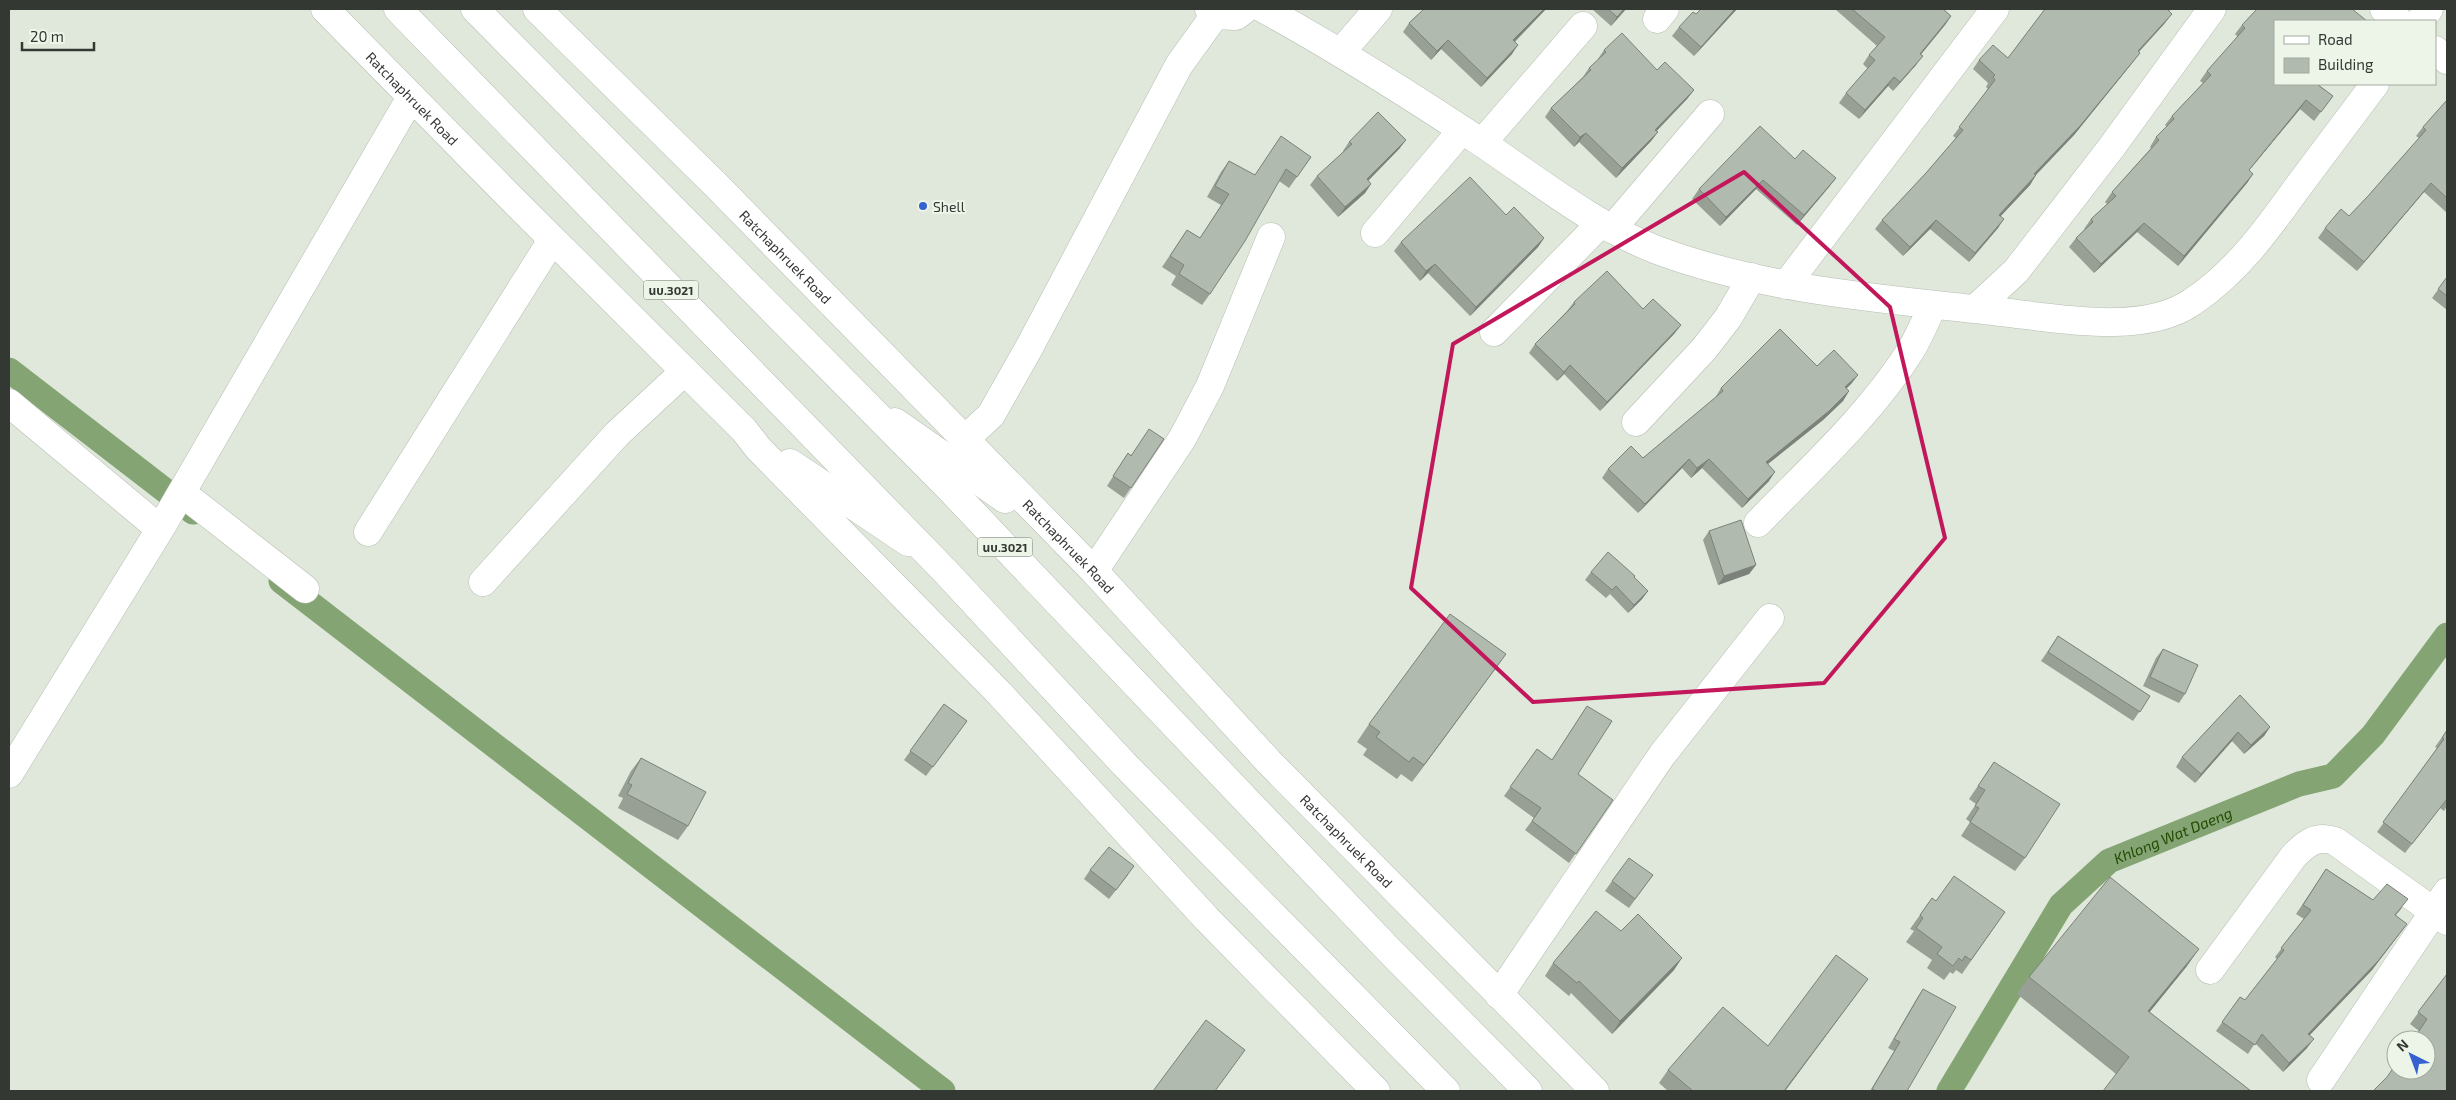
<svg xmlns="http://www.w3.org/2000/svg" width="2456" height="1100" viewBox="0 0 2456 1100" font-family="'Exo 2','Noto Sans Thai',sans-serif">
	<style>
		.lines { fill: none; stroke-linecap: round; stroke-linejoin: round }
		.canal { stroke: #84a474; stroke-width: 25 }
		.street-casing { stroke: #b6beb2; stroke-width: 29 }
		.secondary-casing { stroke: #b6beb2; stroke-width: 29 }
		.primary-casing { stroke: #b6beb2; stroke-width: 29 }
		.street { stroke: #fff; stroke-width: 28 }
		.secondary { stroke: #fff; stroke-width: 28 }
		.primary { stroke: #fff; stroke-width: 28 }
		.wall { fill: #98a096 }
		.shaded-wall { fill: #7c827a }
		.building { fill: #b1baae; stroke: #7c827a }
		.marked { fill: none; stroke: #c2185b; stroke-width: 4; stroke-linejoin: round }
		.poi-dot { fill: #3561d1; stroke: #edf5e9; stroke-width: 2 }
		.labels { text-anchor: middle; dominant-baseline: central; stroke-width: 4; stroke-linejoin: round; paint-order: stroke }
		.shield { fill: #edf5e9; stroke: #6c716a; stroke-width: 1 }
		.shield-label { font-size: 12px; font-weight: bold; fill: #343833 }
		.street-label { font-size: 14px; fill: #343833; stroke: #edf5e9 }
		.poi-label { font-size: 14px; fill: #343833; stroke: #edf5e9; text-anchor: start }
		.water-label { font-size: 15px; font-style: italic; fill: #224b01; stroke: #edf5e9 }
	</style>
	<rect width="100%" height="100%" fill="#dfe8db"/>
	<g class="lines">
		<!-- canal -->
		<g class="canal">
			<path d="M9,370L193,512"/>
			<path d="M281,581L943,1091"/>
			<path id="s1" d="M1949,1091L2061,905L2109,861L2299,784L2333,776L2373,735L2447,635"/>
		</g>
		<defs>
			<path id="street" d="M1209,9L1215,15L1236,16L1245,9
				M1264,9C1340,51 1413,97 1485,145C1540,182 1595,226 1657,250C1766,291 1887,299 2001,312C2057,318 2143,336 2192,302C2236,273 2267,230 2297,188C2323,153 2349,119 2375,84
				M2384,9L2399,21
				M1657,19L1665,9
				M2420,21L2429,9
				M2435,50L2447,60
				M1341,52L1378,9
				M1482,143L1583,26
				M1612,229L1710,114
				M1375,233L1462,130
				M1786,285L1995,9
				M1975,309L2016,271L2111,148L2212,9
				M1494,332L1601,223
				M9,403L160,529
				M1636,422L1704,349L1728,318L1752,277
				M964,440L991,415L1030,346L1179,65L1215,15
				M182,493L305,589
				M1758,523C1811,468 1870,415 1911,350C1919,336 1926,320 1933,305
				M368,532L552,240
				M1094,571L1182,439L1210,386L1271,237
				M483,582L617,434L685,371
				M9,774L162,526L411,97
				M2210,970L2293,857C2306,843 2316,835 2335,841L2447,921
				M1499,995L1662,755L1770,618
				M2321,1080L2447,892"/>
			<g id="secondary">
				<path id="s2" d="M325,9L509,196L744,430L758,448L1000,694L1207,919L1376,1091"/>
				<path id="s3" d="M537,9L715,184L1094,571L1269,762L1595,1091"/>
				<path d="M895,422L1005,499"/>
				<path d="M790,463L908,542"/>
			</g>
			<path id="primary" d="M398,9L945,571L1124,764L1446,1091
				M475,9L950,489L1386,947L1528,1091"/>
		</defs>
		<!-- street casing -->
		<use href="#street" class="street-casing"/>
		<!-- secondary casing -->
		<use href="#secondary" class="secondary-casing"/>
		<!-- primary casing -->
		<use href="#primary" class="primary-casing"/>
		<!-- street -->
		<use href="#street" class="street"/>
		<!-- secondary -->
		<use href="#secondary" class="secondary"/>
		<!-- primary -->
		<use href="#primary" class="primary"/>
	</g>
	<!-- wall -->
	<path class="wall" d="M1424,9H1546L1515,42L1512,54L1481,87L1441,49L1431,60L1403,32L1409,23Z
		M1592,9H1626L1611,26Z
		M1701,9H1737L1694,56L1672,36L1679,27L1696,14Z
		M1835,9H1943L1951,16L1945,25L1921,54L1916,65L1893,91L1888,86L1859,119L1839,103L1846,93L1868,69L1863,64L1869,55L1877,46Z
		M2045,9H2171L2169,11L2165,23L2139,52L2133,62L2074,135L2036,175L2030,185L2001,216L1998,228L1969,262L1930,229L1903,256L1875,229L1882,220L1926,173L1956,138L1953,136L1988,89L1986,87L1988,83L1973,69L1979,60L2008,58Z
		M2242,25L2333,96L2314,121L2300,109L2249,170L2253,174L2247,183L2178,266L2137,232L2094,273L2069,247L2076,238L2085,229H2084L2091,219L2107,204L2105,202L2112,192L2151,148L2150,147L2156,137L2167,127L2165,125L2172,116L2203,83L2200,81L2207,71L2238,37L2235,34Z
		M1604,50L1657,70L1694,90L1687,99L1656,131L1658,132L1651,141L1616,178L1579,142L1574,147L1545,117L1551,108L1583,77L1589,68L1599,60L1598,59Z
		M2447,100V213L2424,192L2357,271L2318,238L2325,228L2349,216L2368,196L2419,138L2416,136L2423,127Z
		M1406,140L1399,149L1368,181L1371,184L1365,193L1338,217L1310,185L1317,176L1344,152L1343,151L1349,142Z
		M1311,157L1289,188L1279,181L1210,294L1202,305L1171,285L1176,276L1162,267L1187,230L1200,238L1221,205L1207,197L1221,172L1229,161L1254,175Z
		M1795,159L1836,178L1829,187L1797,225L1756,189L1720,226L1692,199L1699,189Z
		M1506,215L1544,238L1538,247L1470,316L1428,273L1420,281L1394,251L1401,242Z
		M2447,277V310L2432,298Z
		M1574,302L1643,309L1681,325L1674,334L1600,411L1564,374L1557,381L1529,353L1535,344L1567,311Z
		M1817,366L1858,375L1851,384L1846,389L1849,391L1843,401L1823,420L1768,464L1769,481L1742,508L1702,468L1691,478L1682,468L1638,513L1602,478L1608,469L1643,458L1715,398L1721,388Z
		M1164,439L1124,498L1107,486L1128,453L1131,455Z
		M1709,531L1756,565L1749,574L1718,585L1703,540Z
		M1591,572L1634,578L1648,591L1642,599L1628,613L1610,594L1606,598L1585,580Z
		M2058,636L2150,696L2133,721L2041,661Z
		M2163,649L2185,694L2179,703L2143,686L2156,658Z
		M1506,654L1412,782L1401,774L1397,779L1363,755L1367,749L1357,742L1369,724Z
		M2240,695L2270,727L2264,736L2244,754L2232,741L2195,783L2176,767L2182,757Z
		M944,704L967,721L926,776L904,760Z
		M1587,706L1578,774L1613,800L1569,863L1525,830L1534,818L1504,796L1537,749L1552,760Z
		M2447,730V806L2444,811L2440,808L2405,853L2377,832L2437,748L2435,747Z
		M641,758L688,826L678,840L618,808L623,798L618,796L631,771Z
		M1994,762L2025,858L2015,871L1961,836L1970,822L1966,819L1976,804L1969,799Z
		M2326,869L2373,900L2402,908L2396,915L2400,933L2372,970L2310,1035L2307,1048L2283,1072L2255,1043L2248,1054L2216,1031L2240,997L2245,1000L2277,959L2275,957L2304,919L2296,914Z
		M1090,870L1128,875L1109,899L1084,879Z
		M1653,875L1629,908L1605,891L1612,881Z
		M1932,898L1936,901L2005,912L1962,974L1956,970L1953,974L1950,972L1944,980L1927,968L1932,960L1906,942L1914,931L1910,929Z
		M1621,931L1674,970L1612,1034L1571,993L1569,996L1545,976L1553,963Z
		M2187,966L2149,1012L2251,1091L2116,1074L2017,994L2029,977Z
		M2447,974V1091L2419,1031L2410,1024Z
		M1868,979L1785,1091H1668L1659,1083L1668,1070L1768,1046Z
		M1923,989L1907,1091H1870L1894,1051L1888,1048L1917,998Z"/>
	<!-- shaded-wall -->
	<path class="shaded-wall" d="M1544,9H1546L1507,49L1513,40Z
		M1624,9H1626L1611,26L1617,17Z
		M1735,9H1737L1694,56L1701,47Z
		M2172,14L2165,23L2131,60L2138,51Z
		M1951,16L1945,25L1914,63L1920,54Z
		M1448,40L1441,49L1431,60L1437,51Z
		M1518,45L1512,54L1481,87L1487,78Z
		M2140,53L2133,62L2074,135L2028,183L2034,174Z
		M1923,56L1916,65L1893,91L1900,82Z
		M1894,77L1888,86L1859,119L1865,110Z
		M1694,90L1687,99L1649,139L1655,130Z
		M2306,100L2300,109L2242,179L2249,170Z
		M1658,132L1651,141L1616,178L1622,168Z
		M1586,133L1579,142L1574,147L1580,137Z
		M1406,140L1399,149L1361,188L1367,179Z
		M2253,174L2247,183L2178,266L2184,256Z
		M2036,175L2030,185L1993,224L1999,215Z
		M1836,178L1829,187L1797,225L1804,215Z
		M1763,180L1756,189L1720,226L1726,217Z
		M2431,183L2424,192L2357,271L2364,262Z
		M1371,184L1365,193L1338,217L1345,207Z
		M2004,219L1998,228L1969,262L1975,253Z
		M1936,220L1930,229L1903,256L1910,247Z
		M2144,223L2137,232L2094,273L2101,264Z
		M1544,238L1538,247L1470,316L1476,307Z
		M1435,264L1428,273L1420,281L1426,271Z
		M1681,325L1674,334L1600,411L1607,402Z
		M1570,365L1564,374L1557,381L1564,372Z
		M1858,375L1851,384L1838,396L1845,387Z
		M1849,391L1843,401L1823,420L1759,471L1766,462Z
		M1689,459L1682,468L1638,513L1645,504Z
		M1709,459L1702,468L1691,478L1697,468Z
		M1775,472L1769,481L1742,508L1748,499Z
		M1756,565L1749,574L1718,585L1724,576Z
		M1648,591L1642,599L1628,613L1634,605Z
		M1506,654L1493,672L1412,782L1424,765Z
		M2270,727L2264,736L2244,754L2251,745Z
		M2238,732L2232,741L2195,783L2201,774Z
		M2407,924L2372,970L2302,1043L2308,1034Z
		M2199,949L2187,966L2136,1029L2148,1011Z
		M1682,958L1674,970L1612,1034L1620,1021Z
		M1868,979L1785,1091H1784Z
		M2314,1039L2307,1048L2283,1072L2289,1063Z"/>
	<!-- building -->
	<path class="building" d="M1424,9H1544L1513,40L1518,45L1487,78L1448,40L1437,51L1409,23Z
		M1608,9H1624L1617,17Z
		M1701,9H1735L1701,47L1679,27L1693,12L1696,14Z
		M1852,9H1943L1951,16L1920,54L1923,56L1900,82L1894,77L1865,110L1846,93L1875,60L1869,55L1885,37Z
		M2045,9H2169L2168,10L2172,14L2138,51L2140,53L2080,126L2034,174L2036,175L1999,215L2004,219L1975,253L1936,220L1910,247L1882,220L1926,173L1963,130L1959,127L1995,80L1993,77L1995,75L1979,60L1993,45L2008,58Z
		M2257,9H2352L2367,21H2275V84H2319L2318,85L2333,96L2321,112L2306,100L2249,170L2253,174L2184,256L2144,223L2101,264L2076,238L2093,222L2091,219L2116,196L2112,192L2159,140L2156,137L2174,119L2172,116L2211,75L2207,71L2245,28L2242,25Z
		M1622,33L1657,70L1665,62L1694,90L1655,130L1658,132L1622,168L1586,133L1580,137L1551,108L1591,70L1589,68L1606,52L1604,50Z
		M2447,100V198L2431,183L2364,262L2325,228L2341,209L2349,216L2368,196L2426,130L2423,127Z
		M1378,112L1406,140L1367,179L1371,184L1345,207L1317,176L1352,144L1349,142Z
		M1760,126L1795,159L1803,150L1836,178L1804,215L1763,180L1726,217L1699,189Z
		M1281,136L1311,157L1297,177L1286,169L1245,241L1210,294L1179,274L1184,265L1170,256L1187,230L1200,238L1229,194L1215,186L1229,161L1255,175Z
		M1470,177L1506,215L1514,207L1544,238L1476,307L1435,264L1426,271L1401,242Z
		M1607,271L1643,309L1653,299L1681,325L1607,402L1570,365L1564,372L1535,344L1575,304L1574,302Z
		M2447,277V296L2438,289Z
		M1780,329L1817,366L1834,350L1858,375L1845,387L1849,391L1829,411L1766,462L1775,472L1748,499L1709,459L1697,468L1689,459L1645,504L1608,469L1631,446L1643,458L1723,391L1721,388Z
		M1149,429L1164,439L1131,488L1113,476L1128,453L1131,456Z
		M1741,520L1756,565L1724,576L1709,531Z
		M1608,552L1635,576L1634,577L1648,591L1634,605L1616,586L1612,590L1591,572Z
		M1450,614L1506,654L1424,765L1413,757L1409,762L1376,737L1380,732L1369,724Z
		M2058,636L2150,696L2140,712L2048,652Z
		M2163,649L2198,665L2185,694L2150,677Z
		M2240,695L2270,727L2251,745L2238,732L2201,774L2182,757Z
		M944,704L967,721L933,767L910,751Z
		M1587,706L1612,721L1578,774L1613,800L1576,854L1532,821L1541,808L1510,787L1537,749L1552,760Z
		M2447,730V800V799L2412,844L2383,822L2444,739L2442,738Z
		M641,758L706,792L688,826L627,794L632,785L628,783Z
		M1994,762L2060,804L2025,858L1970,822L1979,808L1975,806L1985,790L1978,786Z
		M1109,847L1134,866L1116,890L1090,870Z
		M1629,858L1653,875L1635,899L1612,881Z
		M2326,869L2373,900L2387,884L2408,899L2395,915L2407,924L2378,961L2308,1034L2314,1039L2289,1063L2262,1034L2255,1045L2222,1022L2240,997L2245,1000L2284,950L2281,948L2311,910L2303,905Z
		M1954,876L2005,912L1971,960L1965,956L1962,961L1959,958L1953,966L1937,954L1942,947L1916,928L1923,918L1920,915L1932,898L1936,901Z
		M2110,877L2199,949L2148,1011L2251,1091H2103L2129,1057L2029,977Z
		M1596,911L1621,931L1638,914L1682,958L1620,1021L1579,981L1577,983L1553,963Z
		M1836,955L1868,979L1784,1091H1693L1668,1070L1723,1007L1768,1046Z
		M2447,974V1091H2373L2387,1077L2396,1064V1070H2426V1040H2413L2427,1019L2418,1012Z
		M1923,989L1956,1007L1907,1091H1876L1872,1089L1900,1042L1894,1039Z
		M1206,1020L1245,1050L1215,1091H1153Z"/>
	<!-- marked area -->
	<path class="marked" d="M1744,172L1890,307L1945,538L1824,683L1533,702L1411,588L1453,344Z"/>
	<!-- markers -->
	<circle class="poi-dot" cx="923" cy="206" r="5"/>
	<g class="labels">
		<!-- shield labels -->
		<g class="shield">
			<rect x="643.5" y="280.5" width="55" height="19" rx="4"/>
			<rect x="977.5" y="537.5" width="55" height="19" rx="4"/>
		</g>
		<g class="shield-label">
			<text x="671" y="290">นบ.3021</text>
			<text x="1005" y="547">นบ.3021</text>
		</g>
		<!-- street labels -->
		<g class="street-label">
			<text stroke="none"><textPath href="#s2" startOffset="125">Ratchaphruek Road</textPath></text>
			<text stroke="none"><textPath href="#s3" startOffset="351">Ratchaphruek Road</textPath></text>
			<text stroke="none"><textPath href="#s3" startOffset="756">Ratchaphruek Road</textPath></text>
			<text stroke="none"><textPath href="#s3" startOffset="1161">Ratchaphruek Road</textPath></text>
		</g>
		<!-- poi labels -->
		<g class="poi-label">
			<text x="933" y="206">Shell</text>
		</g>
		<!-- water labels -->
		<g class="water-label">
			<text stroke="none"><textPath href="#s1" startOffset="351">Khlong Wat Daeng</textPath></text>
		</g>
	</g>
	<!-- border -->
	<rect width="2456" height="1100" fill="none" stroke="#343833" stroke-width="20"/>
	<!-- legend -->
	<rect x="2274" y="20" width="162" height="65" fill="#edf5e9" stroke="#a3a9a0"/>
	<rect x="2284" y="36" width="25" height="8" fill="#ffffff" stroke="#a3a9a0"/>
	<text x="2318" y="45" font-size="15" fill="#343833">Road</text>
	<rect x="2284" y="58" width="25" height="15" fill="#b1baae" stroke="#a3a9a0"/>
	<text x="2318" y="70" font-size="15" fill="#343833">Building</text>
	<!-- north arrow -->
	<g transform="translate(2411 1055) rotate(318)"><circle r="24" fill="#edf5e9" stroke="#a3a9a0"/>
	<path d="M0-4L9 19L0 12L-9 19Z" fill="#3561d1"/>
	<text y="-8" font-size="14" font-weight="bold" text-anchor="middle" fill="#343833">N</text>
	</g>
	<!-- scale -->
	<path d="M22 42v8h72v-8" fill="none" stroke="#343833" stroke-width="2.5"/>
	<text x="30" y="42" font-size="15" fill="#343833" stroke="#edf5e9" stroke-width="4" paint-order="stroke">20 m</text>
</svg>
